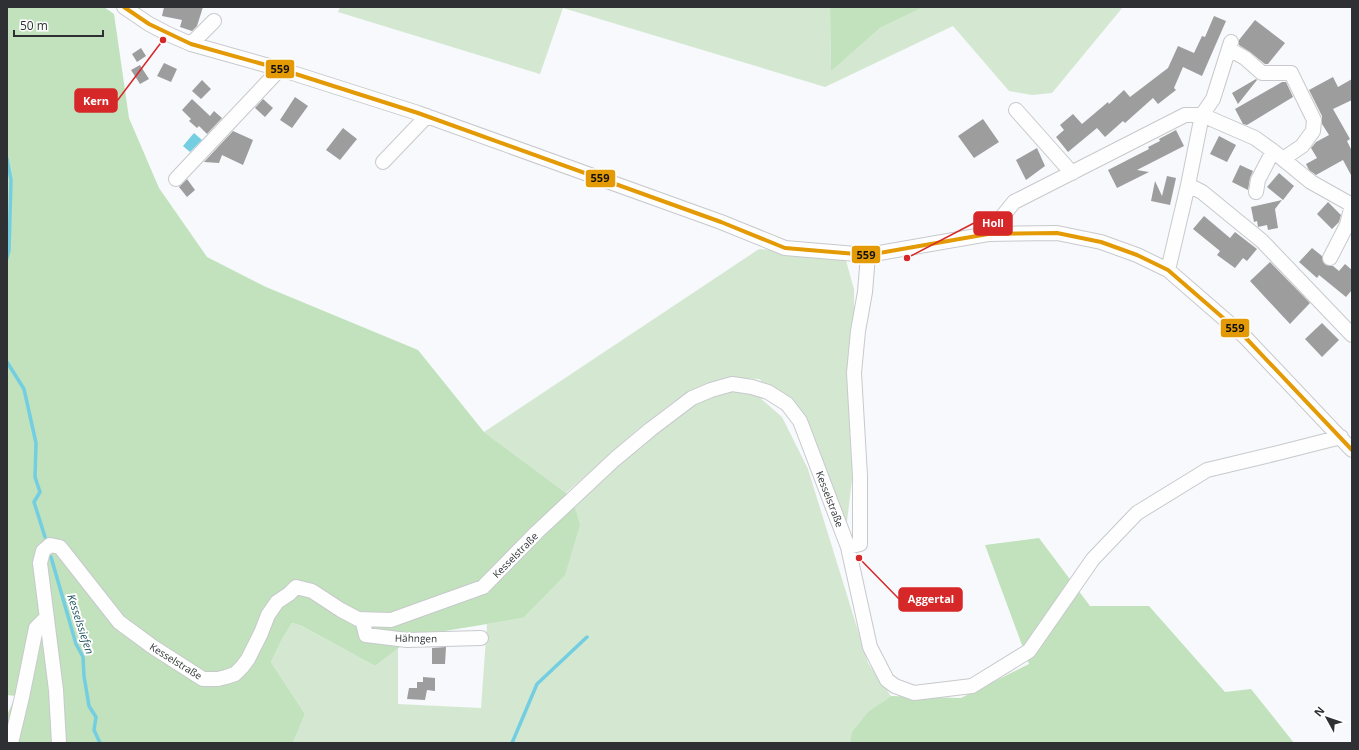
<svg xmlns="http://www.w3.org/2000/svg" width="1359" height="750" viewBox="0 0 1359 750" font-family="'Open Sans',sans-serif">
	<style>
		.green { fill: #d4e8d1 }
		.forest { fill: #c1e2bc }
		.water { fill: #73cee1 }
		.lines { fill: none; stroke-linecap: round; stroke-linejoin: round }
		.stream { stroke: #73cee1; stroke-width: 3.5 }
		.building { fill: #9d9d9e }
		.minor-casing { stroke: #c7c9cb; stroke-width: 16 }
		.minor { stroke: #fefeff; stroke-width: 14 }
		.bus-1-casing { stroke: #fff; stroke-width: 7 }
		.bus-1 { stroke: #e39a05; stroke-width: 4 }
		.labels { text-anchor: middle; dominant-baseline: central; stroke-width: 4; stroke-linejoin: round; paint-order: stroke }
		.street-label { font-size: 10px; fill: #2e3033; stroke: #fff }
		.water-label { font-size: 11px; font-style: italic; fill: #1f545f; stroke: #fff }
		.leader { fill: none; stroke: #d62828; stroke-width: 1.5 }
		.callout-dot { fill: #d62828; stroke: #fff; stroke-width: 1.5 }
		.callout { fill: #d62828; stroke: #d62828; stroke-width: 1.5 }
		.callout-label { font-size: 11px; text-anchor: middle; font-weight: bold; fill: #fff }
		.line-badge { stroke: #fff; stroke-width: 1.5 }
		.pale-badge-label { font-size: 11px; text-anchor: middle; font-weight: bold; fill: #111 }
	</style>
	<rect width="100%" height="100%" fill="#f7f9fc"/>
	<!-- green -->
	<path class="green" d="M340,7H830L831,70L880,28L924,7H1123L1052,93L1032,95L1009,91L953,26L825,87L563,8L540,74L338,12Z
		M759,249L845,257L854,289L855,455L846,530L795,408L759,379L729,378L698,388L673,402L637,430L566,493L484,432Z
		M736,390L758,396L782,417L808,469L868,663L891,696C873,709 855,721 850,743H293L305,714L271,662L281,641L292,623L302,626L375,666L398,648V704L481,708L487,624L523,618L574,505L657,432L695,404L715,395Z"/>
	<!-- forest -->
	<path class="forest" d="M7,7H104L114,14L129,118L159,188L207,257L266,287L418,350L484,432L566,493L574,505L580,525L565,575L523,618L414,636L375,666L302,626L292,623L281,641L271,662L305,714L293,743H7V715L16,696L7,695Z
		M830,7H924L880,28L831,71Z
		M1039,538L1090,606H1149L1225,692L1251,689L1294,743H850L852,732L868,712L891,696L961,698L1029,664L985,545Z"/>
	<!-- water -->
	<path class="water" d="M194,133L202,140L190,152L183,146Z"/>
	<g class="lines">
		<!-- stream -->
		<path class="stream" d="M7,159L11,180L9,250L7,258
			M7,362L24,389L36,443L35,477L40,492L34,502L45,537
			M51,557L76,644L83,657L84,676L89,706L96,717L94,730L100,743
			M512,743L537,684L587,637"/>
	</g>
	<!-- building -->
	<path class="building" d="M164,7H203L197,26L192,31L180,27L182,20L162,16Z
		M1214,16L1226,21L1202,76L1183,67L1174,88L1176,90L1158,104L1153,98L1125,123L1123,121L1105,137L1097,128L1068,152L1056,137L1064,130L1060,125L1073,114L1082,124L1108,102L1109,104L1124,90L1130,97L1168,68L1178,46L1194,53L1202,36L1205,37Z
		M1255,20L1285,43L1268,64H1265L1250,52L1239,45V40Z
		M141,48L146,56L137,62L132,54Z
		M164,63L177,69L171,82L157,76Z
		M140,65L149,79L140,84L131,70Z
		M1333,77L1338,87L1352,79V100L1333,109L1350,139L1347,141L1352,151V177L1343,160L1316,175L1309,170L1306,164L1317,158L1311,148L1316,142L1329,135L1322,124V116L1309,90Z
		M1256,79L1257,80L1238,104L1232,93Z
		M202,80L211,89L201,99L192,91Z
		M1282,82H1286L1293,97L1247,125L1243,124L1235,109Z
		M295,97L308,106L292,128L280,120Z
		M192,99L210,116L214,111L222,118L207,134L199,126L197,128L189,121L191,119L182,110Z
		M263,99L273,108L265,117L255,108Z
		M983,119L999,142L974,158L958,136Z
		M343,128L357,139L340,160L326,150Z
		M1176,130L1184,146L1137,170L1149,172L1117,188L1108,170L1149,149L1148,147L1160,141L1159,139Z
		M233,131L253,140L243,165L222,155L219,163L204,162Z
		M1219,136L1236,145L1227,162L1210,154Z
		M1037,148L1045,166L1026,180L1016,160Z
		M1240,165L1253,171L1250,178L1248,190L1232,182Z
		M1279,173L1294,186L1283,200L1267,187Z
		M1167,176L1176,178L1170,205L1151,201L1155,181L1162,196Z
		M187,179L195,190L187,197L179,187Z
		M1282,200L1275,209L1278,228L1268,230L1267,225L1258,227L1257,221L1254,222L1251,207Z
		M1328,202L1341,215L1339,222L1332,229L1317,214Z
		M1204,216L1230,238L1235,232L1257,249L1247,261L1243,258L1235,268L1217,255L1220,251L1193,229Z
		M1312,248L1322,256L1323,262L1326,265L1333,266L1339,271L1345,264L1352,270V290L1346,297L1319,275L1317,278L1299,262Z
		M1270,262L1310,303L1290,324L1250,281Z
		M1322,323L1339,340L1322,357L1305,339Z
		M446,647L445,664H432V648Z
		M423,677L435,678V691L427,690L425,700L407,699L409,688H417V682H423Z"/>
	<g class="lines">
		<defs>
			<path id="minor" d="M124,7L149,24L168,34L191,44L280,69L418,113L721,222L785,248L868,255L988,234L1057,233L1101,242L1137,255L1168,270L1244,336L1352,450
				M1231,42L1213,99L1202,115L1255,138L1273,151L1311,182L1352,205
				M191,44L214,21
				M1229,49L1245,58L1262,73H1291L1314,120L1313,131L1302,146L1283,159
				M1016,110L1072,173
				M383,162L427,116
				M176,179L280,69
				M1188,185L1202,192L1262,241L1352,335
				M1256,192L1258,180L1273,151
				M988,234L1014,202L1185,115H1202L1188,185L1168,270
				M1330,258L1347,225L1352,205
				M848,547L870,647L887,680L895,686L914,693L972,686L1029,651L1093,559L1137,513L1207,470L1278,453L1341,437
				M362,619L366,635L407,640L481,638
				M11,743L22,697L36,628L47,617
				M59,743L56,690L40,563L43,551L50,545L60,547L119,622L153,647L203,679H218L226,677L235,674L242,667L248,659L261,633L268,615L277,602L289,594L296,587L312,591L341,610L358,619L391,620L483,587L537,532L615,459L651,429L692,398L711,390L732,384L752,387L768,392L787,404L800,421L848,547L860,544V476L854,373L858,331L865,292L868,255"/>
		</defs>
		<!-- minor casing -->
		<use href="#minor" class="minor-casing"/>
		<!-- minor -->
		<use href="#minor" class="minor"/>
		<defs>
			<path id="bus-1" d="M124,7L149,24L191,44L280,69L418,113L721,222L785,248L868,255L988,234L1057,233L1101,242L1137,255L1168,270L1244,336L1352,450"/>
		</defs>
		<!-- bus-1 casing -->
		<use href="#bus-1" class="bus-1-casing"/>
		<!-- bus-1 -->
		<use href="#bus-1" class="bus-1"/>
	</g>
	<g class="labels">
		<!-- street labels -->
		<g class="street-label">
			<text transform="translate(830 499) rotate(69)">Kesselstraße</text>
			<text transform="translate(515 555) rotate(-45)">Kesselstraße</text>
			<text transform="translate(416 638) rotate(1)">Hähngen</text>
			<text transform="translate(176 661) rotate(32)">Kesselstraße</text>
		</g>
		<!-- water labels -->
		<g class="water-label">
			<text transform="translate(81 624) rotate(72)">Kesselssiefen</text>
		</g>
	</g>
	<!-- callouts -->
	<path class="leader" d="M163 40L117 101M907 258L974 223M859 558L899 599"/>
	<g class="callout-dot">
		<circle cx="163" cy="40" r="4"/>
		<circle cx="907" cy="258" r="4"/>
		<circle cx="859" cy="558" r="4"/>
	</g>
	<g class="callout">
		<rect x="75" y="89" width="42" height="23" rx="4"/>
		<rect x="974" y="212" width="38" height="23" rx="4"/>
		<rect x="899" y="588" width="63" height="23" rx="4"/>
	</g>
	<g class="callout-label">
		<text x="96" y="105">Kern</text>
		<text x="993" y="227">Holl</text>
		<text x="931" y="603">Aggertal</text>
	</g>
	<g class="line-badge">
		<rect x="265" y="59" width="30" height="20" rx="4" fill="#e39a05"/>
		<rect x="585" y="169" width="31" height="19" rx="4" fill="#e39a05"/>
		<rect x="851" y="245" width="30" height="19" rx="4" fill="#e39a05"/>
		<rect x="1220" y="318" width="30" height="20" rx="4" fill="#e39a05"/>
	</g>
	<g class="pale-badge-label">
		<text x="280" y="73">559</text>
		<text x="600" y="182">559</text>
		<text x="866" y="259">559</text>
		<text x="1235" y="332">559</text>
	</g>
	<!-- border -->
	<rect width="1359" height="750" fill="none" stroke="#2e3033" stroke-width="16"/>
	<!-- north arrow -->
	<g transform="translate(1327 718) rotate(310)" stroke="#ffffff" stroke-width="3" paint-order="stroke">
	<path d="M0-3L7 15L0 10L-7 15Z" fill="#2e3033"/>
	<text y="-6" font-size="11" font-weight="bold" text-anchor="middle" fill="#2e3033">N</text>
	</g>
	<!-- scale -->
	<path d="M14 30v6h89v-6" fill="none" stroke="#2e3033" stroke-width="2"/>
	<text x="20" y="30" font-size="12" fill="#2e3033" stroke="#ffffff" stroke-width="3" paint-order="stroke">50 m</text>
</svg>
